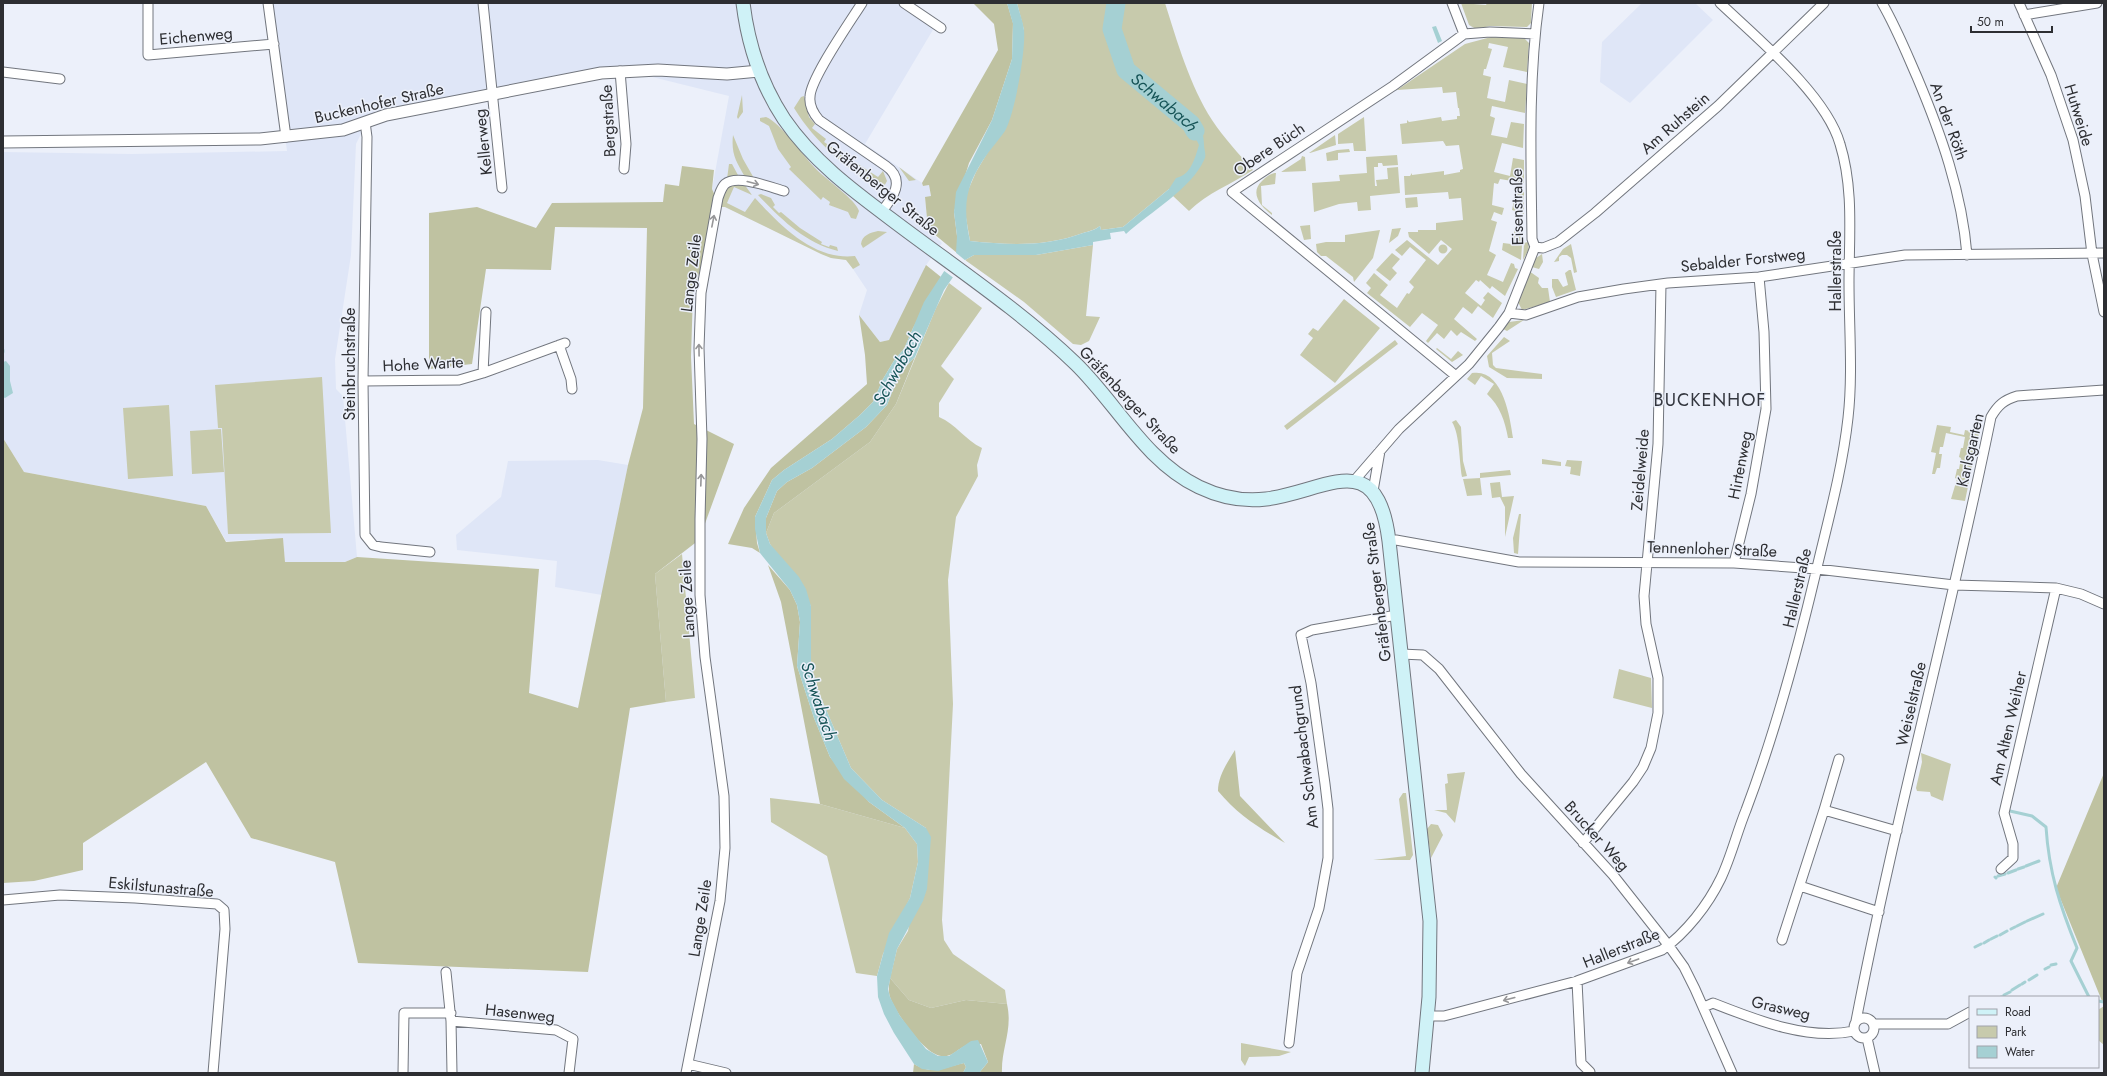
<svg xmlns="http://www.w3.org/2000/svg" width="2107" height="1076" viewBox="0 0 2107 1076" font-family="Jost,sans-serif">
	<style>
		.built { fill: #dfe6f7 }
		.green { fill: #c7caac }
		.forest { fill: #bfc2a1 }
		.water { fill: #a5d0d3 }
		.pier { fill: #ecf0fa }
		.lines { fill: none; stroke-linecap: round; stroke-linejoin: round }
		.stream { stroke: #a5d0d3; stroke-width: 3 }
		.river { stroke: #a5d0d3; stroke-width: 19 }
		.minor-casing { stroke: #72767e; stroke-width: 11 }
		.tertiary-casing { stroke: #72767e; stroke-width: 13 }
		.secondary-casing { stroke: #72767e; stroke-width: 15 }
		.minor { stroke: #fff; stroke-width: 9 }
		.tertiary { stroke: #fff; stroke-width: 11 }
		.secondary { stroke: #cff2f7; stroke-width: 13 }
		.oneway { stroke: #969698 }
		.labels { text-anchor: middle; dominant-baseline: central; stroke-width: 3; stroke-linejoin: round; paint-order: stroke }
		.street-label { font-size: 16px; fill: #2d2e32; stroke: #ecf0fa }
		.water-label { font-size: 17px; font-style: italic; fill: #155356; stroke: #ecf0fa }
		.quarter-label { font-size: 18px; letter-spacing: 1px; fill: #34373f; stroke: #ecf0fa }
	</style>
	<rect width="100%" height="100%" fill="#ecf0fa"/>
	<!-- built -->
	<path class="built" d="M268,3H898L934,28L865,144L922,183L923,186L929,185L931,197L925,198L928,229L942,243L924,268L925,271L889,340L880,342L859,315L867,290L847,260L831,258L725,207H720L712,189L729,96L624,70L368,120L356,144L351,255L335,359L336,389L343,396L357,557L345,562H285L283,538L226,541L206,506L24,472L3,438V152L132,154L287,151Z
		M1642,3H1695L1713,20L1630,103L1600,82L1602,42Z
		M598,460L628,465L602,595L555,587L557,561L457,550L456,535L501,497L508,461Z"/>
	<!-- green -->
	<path class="green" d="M1017,3H1165C1177,41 1190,86 1212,120C1224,138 1239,154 1253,170C1232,184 1207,193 1189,211L1173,196L1169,189L1123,227L1101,230L1100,226C1095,230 1089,231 1083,233C1046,247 1008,245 970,241L965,212L966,195L976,172L1011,113L1016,91L1024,30Z
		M1461,3L1486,5L1487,3H1532L1531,23L1527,27L1490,26L1476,29L1469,25Z
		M1491,37L1524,38L1529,43L1527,72L1503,67L1508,47L1489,43L1488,48L1492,49L1486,69H1484L1483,75L1491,77L1487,98L1505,102L1509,80L1527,84L1525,113L1492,106L1490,116L1495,118L1491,135L1507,138L1511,122L1524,124L1523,148L1502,143L1494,172L1510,176L1513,158L1524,160V183L1500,179L1498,184L1494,183L1492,205L1504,208L1502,215L1494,212L1491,220L1497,222L1489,251L1496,255L1487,275L1503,282L1511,263L1514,264L1515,268L1518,269L1505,296L1492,286L1490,289L1480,280L1479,282L1476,280L1465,293L1481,306L1485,300L1483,298L1488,292L1502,303L1493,318L1478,306L1472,314L1463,307L1454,319L1477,339L1475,341L1461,332L1457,336L1451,330L1444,339L1437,333L1428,343L1426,341L1438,325L1422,313L1410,327L1367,293L1371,288L1366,283L1374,273L1388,285L1380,295L1397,308L1407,293L1409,294L1414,287L1409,282L1426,260L1410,247L1402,256L1395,250L1407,240L1438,265L1452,249L1441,240L1429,254L1409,237L1408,232H1418V230H1436V223L1463,220L1461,198L1449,199L1448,192L1405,195L1404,176H1410L1412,173V175L1444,171V175L1460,172V170L1463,169L1459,145L1446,146L1443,141L1402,144L1400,124L1407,123V120L1409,122L1441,117L1442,121L1457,119V116H1460L1459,108H1458L1456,92L1443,93L1442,87L1397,90L1465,44Z
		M742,95L743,112L738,119L737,117Z
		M804,96L809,117L815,124L812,128L826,139L824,142L878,177L883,171L887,181L882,190C847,168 816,144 794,108L801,97Z
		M766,117C780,122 804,157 817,170C827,180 856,200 859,211L856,219L851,218L848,212L829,205L830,202L823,197L821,200L789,169L791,167L778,149L769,126L760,121V118Z
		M1364,117L1366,151H1354L1353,143L1338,144V134Z
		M733,135L743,159L755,180L745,177C736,161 731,154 733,135Z
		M1335,135L1336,145L1310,153H1309Z
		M1349,149L1350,152L1338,153V160L1327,161L1326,153L1337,150Z
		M1397,155L1398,165L1383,166L1382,163H1378V167H1374L1375,186H1377L1376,180L1388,179L1387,168L1398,167L1400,193L1370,196L1371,210L1358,211L1357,202L1339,204L1314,212L1312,183L1340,181L1339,175L1367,173L1366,157Z
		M1302,156L1305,157L1306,171L1281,172L1301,159Z
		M729,164H732L739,177L727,179Z
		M899,167L916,180L909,181Z
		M1276,173L1275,184L1261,186L1262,205L1272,213V215C1261,207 1249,193 1262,181C1266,177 1271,173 1276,173Z
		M732,184H744L752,195L734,187L727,203L745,212L755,198C780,225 814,261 855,256L860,265L853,269L846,260L831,258L821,254L725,207H720L726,189Z
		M1516,190L1524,192V214L1512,210Z
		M761,194L771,198L775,205L773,207L779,213L781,212L800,228L822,242L821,244L829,247L830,245L837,247L838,251C804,242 782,220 758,195Z
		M1417,197L1418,207L1406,208L1405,198Z
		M1310,225L1311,239L1304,240L1300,226Z
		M1401,228L1398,236L1389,243L1392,229Z
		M1515,229L1523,231L1521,260L1502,250L1503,243L1511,244Z
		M1380,230L1373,258L1354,282L1353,277L1326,256H1321L1317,252L1316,244L1326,242H1345V235Z
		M878,231L887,232L863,248L861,244C862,235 870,233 878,231Z
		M1528,242L1529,249L1523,260L1524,243Z
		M1571,244L1577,272L1574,273L1571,258L1567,255H1562L1559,257V261L1554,262L1563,249Z
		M1438.5 249a4.5 4.5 0 1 1 9 0a4.5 4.5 0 1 1-9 0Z
		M1093,245L1086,316L1100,317L1089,341L1081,345L1073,344L1024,302L965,260L974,255H1036Z
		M1392,253L1400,259L1392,268L1397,273L1390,281L1376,270Z
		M1542,254L1543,262L1539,269L1532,267L1536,258Z
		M1569,270H1571L1576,290L1556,297L1552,287V279H1558L1563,287L1568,285L1565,273Z
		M1529,271L1539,278L1538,283L1542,288H1548L1550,302L1522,310L1518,302Z
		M949,283L982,308L941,366L954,379L939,403V417C956,424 965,440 982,448L977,465L978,476L956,517L948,580L953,704L942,920L944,940L953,954L1005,990L1007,1004L966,1000L931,1008L909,1000L890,978L897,949L908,931L926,828L882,800L851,768L819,693L811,665V606L770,544L766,533L774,513L870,442L896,404L936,308Z
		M1344,299L1380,328L1335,383L1300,355L1313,338L1308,334L1313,328L1318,331Z
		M1524,320L1507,331L1503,329L1509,322Z
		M1504,337L1510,341L1492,353L1493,365L1496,368L1542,374V379L1507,378L1489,367L1487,356Z
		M1395,340L1398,344L1287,430L1284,426Z
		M1437,348L1451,359L1458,351L1463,355L1452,362L1436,349Z
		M1472,373C1503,368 1510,417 1513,438H1508C1505,421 1500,406 1487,394L1494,384L1481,376L1475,385L1467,379Z
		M322,377L331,533L228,534L222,428H218L215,385Z
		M169,405L173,476L128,479L123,408Z
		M1456,420L1461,427L1463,461L1467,476L1462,477C1459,461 1460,435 1452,422Z
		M1937,425L1951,427L1950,432L1964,435L1965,430L1979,433L1965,501L1951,499L1957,479L1955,478L1957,469H1959L1961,458L1959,457L1961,448H1963L1965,437L1946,433L1943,447H1940L1939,454H1942L1940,468H1937L1935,474H1932L1936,453L1931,452Z
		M221,429L224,472L192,474L190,431Z
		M1542,459L1561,462V466L1542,464Z
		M1567,460L1582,461L1580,476L1570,474L1571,467L1565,466Z
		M1510,470L1511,475L1480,478L1482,495L1467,496L1463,479L1480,478V473Z
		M1500,482L1502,497L1514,496L1505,537V507L1500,497L1492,498L1490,483Z
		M1519,514H1521L1518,554L1514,553L1513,538Z
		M682,554L695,698L666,702L655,574Z
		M1619,669L1651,678L1652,708L1613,698Z
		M1921,753L1951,764L1943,801L1931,796L1930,792L1917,791L1916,788L1922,762Z
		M1465,772L1455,823L1446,813L1434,810H1447L1445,784L1448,783L1447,774Z
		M1403,793H1406L1413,855L1410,860H1373L1406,856L1399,799Z
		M770,798L820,804L905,828L917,844L918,862L910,898L883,954L877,976L856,973L827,856L771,822Z
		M1431,824L1438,825L1443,835L1431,858L1427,829Z
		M2104,1006V1045L2098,1040V1010Z
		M1241,1043L1291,1052L1279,1056L1249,1057L1245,1066L1241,1060Z"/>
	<!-- forest -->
	<path class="forest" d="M973,3H1007L1013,23L1012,59L992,120L969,163L954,212L957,236V253L928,229L925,197L931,196L929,185L923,186L922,183L998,50L994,24Z
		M682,166L714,170L712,189L720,207L693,292L691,357L694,424L734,444L699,540L655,574L666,702L630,708L588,972L358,963L335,862L251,838L206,762L83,843V870L34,881L3,883V438L24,472L206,506L226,542L283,538L285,562H345L357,557L539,569L529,693L578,708L628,465L643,408L647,228L555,227L551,270L486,269L472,364L429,369V213L477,207L536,228L552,203L663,202L665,184L679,186Z
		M926,265L941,277L913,328L904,349L895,359L883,379L873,402L860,415L832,439L784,470L772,480L755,517L757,543L760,553L752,548L728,544L744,508L771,468L867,384L865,355L859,315L880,342L889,340Z
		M915,357L896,404L870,442L774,513L766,533V518L777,491L787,482L812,468L866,427L887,405L900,372Z
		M768,565L790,590L797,605L800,622L797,666L814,718L830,757L869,802L905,828L820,804L781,602Z
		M1235,750L1240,796L1285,843C1259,828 1237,814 1218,791C1218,776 1227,763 1235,750Z
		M2104,773V1006L2056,888Z
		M890,978L909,1000L931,1008L966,1000L1007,1004C1013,1030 1001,1048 1002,1073H979L988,1062L981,1044C975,1045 967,1045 963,1047C954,1052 952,1057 941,1056C924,1054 895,1012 890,997C888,990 889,985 890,978Z
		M964,1063L966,1067L963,1073H913L914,1064C934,1076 944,1067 964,1063Z"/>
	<!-- water -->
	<path class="water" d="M1007,3H1017C1019,12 1023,21 1024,30C1026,50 1015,113 1005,131C1000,138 994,145 988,153C966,184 962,203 970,241C1009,245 1046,247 1083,233C1090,231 1095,230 1100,226L1101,230L1123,227L1169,189L1176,178C1191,175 1195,158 1199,145L1195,137L1177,114C1195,121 1204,125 1204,145C1204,150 1207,155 1204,160C1192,188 1149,213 1126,234L1124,231L1110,233L1111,239L1093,242V245L1036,255H974L965,260L944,290L915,357L900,372L887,405L866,427L812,468L787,482L777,491L766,518V533L770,544L799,577L806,589L811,606V665L819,693L851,768L882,800L926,828L931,837L927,889L923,901L897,949L888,989L890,997L900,1016L918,1039L926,1049L938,1056H949L971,1041L978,1040L988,1062L979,1073H963L966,1067L964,1063L938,1071L922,1069L914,1064L894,1033L884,1014L878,997L877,976L889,933L910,898L918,862L917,844L905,828L869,802L844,779L830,757L814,718L797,666L800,622L797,605L790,590L760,553L755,529V517L772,480L784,470L832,439L860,415L873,402L883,379L895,359L904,349L924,302L956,253L957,236L954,212L956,192L992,120L1012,59L1013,24Z
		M1436,26L1442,41L1438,43L1432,27Z
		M6,361L10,366V381L13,393L5,398L3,397V362Z"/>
	<!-- pier -->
	<path class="pier" d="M955,252L966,261L955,279L943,270Z"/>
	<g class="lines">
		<!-- stream -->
		<path class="stream" d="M3,350V352
			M2010,811L2032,816L2046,827C2049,873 2060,906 2077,948L2071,961L2089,997
			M2026,866L2039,861
			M2018,869L2024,867
			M2008,873L2016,870
			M1998,876L2005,874
			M1995,877L1996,878
			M2027,921L2043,914
			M2017,926L2025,922
			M2011,929L2015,927
			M2000,935L2007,931
			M1991,939L1997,936
			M1984,943L1989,940
			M1975,947L1981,944
			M2051,965L2056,964
			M2045,969L2049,967
			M2029,980L2037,975
			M2022,984L2025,982
			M2012,990L2020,985
			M2004,995L2010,992
			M2001,997H2002
			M2098,1001L2104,1002"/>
		<!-- river -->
		<path class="river" id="s1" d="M1116,3L1112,29L1126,70L1191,124L1195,131"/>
		<defs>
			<path id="minor" d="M148,3V55L274,44
				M268,3L286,137
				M483,3L502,188
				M862,3C850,22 810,79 810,97C809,106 813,113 819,120L886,166C906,180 893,198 881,212
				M904,3L941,28
				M1452,3L1464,34
				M1882,3C1896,27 1906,52 1917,77C1941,134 1962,193 1967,255
				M2019,3L2051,75L2073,140L2085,196L2092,254L2104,312
				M2024,15L2097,3
				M620,71L626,144L624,169
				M3,72L60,79
				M365,122L367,137L363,381L365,535L373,545L381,547L430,552
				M1535,247L1543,248L1558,242L1595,213L1718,106L1824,3
				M1509,313L1526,315L1578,297L1624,289L1668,283L1759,277L1905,255L2104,253
				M559,345L571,379L572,389
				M483,373L486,312
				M1456,376L1232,192L1393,86L1464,34L1490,32L1535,34
				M363,381L459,380L483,373L565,343
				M1354,481L1399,429L1469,364L1499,327L1509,313L1535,247L1532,239C1531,161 1528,81 1539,3
				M1373,491L1380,451
				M1389,541L1396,540L1519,562L1734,563L1817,569L1954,585L2056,588L2081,594L2104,604
				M1734,563L1751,494L1766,409L1764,332L1759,277
				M1401,654L1423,655L1439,669L1521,774L1613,875L1669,946L1684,967L1695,989L1732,1073
				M1824,810L1839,759
				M1583,843L1633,782L1643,767L1651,748L1658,713V678L1646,624L1644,596L1658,444L1661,284
				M2001,869L2013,858V844L2004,813L2056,588
				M1800,886L1879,912
				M3,900L60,895L135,898L217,904L224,910L225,929L213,1073
				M1782,940L1824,810L1897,831
				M446,972L451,1021L452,1073
				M1577,981L1581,1063L1590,1072
				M1704,1007L1713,1003C1756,1020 1808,1041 1854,1031
				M1427,1016H1444L1577,981L1662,950C1686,933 1708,905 1721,878C1731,857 1737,832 1746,810C1775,733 1796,656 1815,576C1827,524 1842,472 1848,418C1853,374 1849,328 1849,283C1849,237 1854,189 1840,144C1826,95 1758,39 1720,3
				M1854 1028a10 10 0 1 1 20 0a10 10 0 1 1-20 0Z
				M451,1021L556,1030L573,1039L569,1073
				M1856,1021C1895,818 1950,619 1991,417C1998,405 2004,400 2017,396L2104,390
				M1874,1024H1948L1970,1012
				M1867,1038L1875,1073
				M1289,1043L1297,973L1319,908L1328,858V809L1325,784L1311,683L1301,635L1312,630L1397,615
				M688,1064L726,1073
				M403,1073L404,1013H451
				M686,1073L720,901L725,848L724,796L705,657L700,595V519L702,439L699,348L701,293L718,198C720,193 721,188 725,184C737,174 770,187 784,191"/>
			<path id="tertiary" d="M3,142L260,139L343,130L386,115L601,73L658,70L727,74L759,71"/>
			<path id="secondary" d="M743,3C748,44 761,84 784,119C812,160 852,190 891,219C953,266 1020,310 1076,364C1117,404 1145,461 1199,487C1220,497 1242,502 1266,499C1327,491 1377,445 1389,541L1430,921L1429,997L1422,1073"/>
		</defs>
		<!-- minor casing -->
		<use href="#minor" class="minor-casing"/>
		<!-- tertiary casing -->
		<use href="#tertiary" class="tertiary-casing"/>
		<!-- secondary casing -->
		<use href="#secondary" class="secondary-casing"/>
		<!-- minor -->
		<use href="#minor" class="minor"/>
		<!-- tertiary -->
		<use href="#tertiary" class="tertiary"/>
		<!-- secondary -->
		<use href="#secondary" class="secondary"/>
	</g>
	<!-- one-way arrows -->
	<defs><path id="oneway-shaft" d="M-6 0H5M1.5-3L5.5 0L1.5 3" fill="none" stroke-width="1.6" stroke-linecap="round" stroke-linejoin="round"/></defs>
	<g class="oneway">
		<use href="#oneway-shaft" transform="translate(753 183) rotate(15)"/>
		<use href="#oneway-shaft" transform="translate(713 221) rotate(-79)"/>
		<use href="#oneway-shaft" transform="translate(699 350) rotate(-91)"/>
		<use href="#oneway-shaft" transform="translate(701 480) rotate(-88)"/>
		<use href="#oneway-shaft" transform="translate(1633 961) rotate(160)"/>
		<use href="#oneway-shaft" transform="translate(1509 999) rotate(165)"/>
	</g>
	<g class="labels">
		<!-- street labels -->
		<g class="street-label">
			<text transform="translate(196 36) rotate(-5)">Eichenweg</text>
			<text transform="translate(379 103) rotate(-13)">Buckenhofer Straße</text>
			<text transform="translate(2079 115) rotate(73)">Hutweide</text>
			<text transform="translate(608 121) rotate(-93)">Bergstraße</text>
			<text transform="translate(1949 121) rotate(70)">An der Röth</text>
			<text transform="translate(1675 123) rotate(-41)">Am Ruhstein</text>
			<text transform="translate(483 142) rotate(-96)">Kellerweg</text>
			<text transform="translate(1269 149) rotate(-34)">Obere Büch</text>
			<text transform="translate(883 188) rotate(39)">Gräfenberger Straße</text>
			<text transform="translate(1517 207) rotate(-91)">Eisenstraße</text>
			<text transform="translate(1743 260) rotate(-6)">Sebalder Forstweg</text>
			<text transform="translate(1835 271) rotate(-90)">Hallerstraße</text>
			<text transform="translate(691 273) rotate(-83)">Lange Zeile</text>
			<text transform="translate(349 364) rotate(-90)">Steinbruchstraße</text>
			<text transform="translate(423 364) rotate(-3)">Hohe Warte</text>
			<text transform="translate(1130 400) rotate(47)">Gräfenberger Straße</text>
			<text transform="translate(1970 450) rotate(-77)">Karlsgarten</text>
			<text transform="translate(1740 465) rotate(-79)">Hirtenweg</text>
			<text transform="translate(1640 470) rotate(-85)">Zeidelweide</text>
			<text transform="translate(1712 549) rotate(2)">Tennenloher Straße</text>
			<text transform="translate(1797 588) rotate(-77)">Hallerstraße</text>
			<text transform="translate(1377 592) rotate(-97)">Gräfenberger Straße</text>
			<text transform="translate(687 599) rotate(-93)">Lange Zeile</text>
			<text transform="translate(1911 704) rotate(-77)">Weiselstraße</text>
			<text transform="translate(2008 728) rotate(-77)">Am Alten Weiher</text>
			<text transform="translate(1304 757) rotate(-97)">Am Schwabachgrund</text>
			<text transform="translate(1597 836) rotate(48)">Brucker Weg</text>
			<text transform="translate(161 887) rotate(5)">Eskilstunastraße</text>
			<text transform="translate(700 918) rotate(-81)">Lange Zeile</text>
			<text transform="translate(1621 948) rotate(-22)">Hallerstraße</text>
			<text transform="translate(1781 1008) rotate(13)">Grasweg</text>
			<text transform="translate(520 1013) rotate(6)">Hasenweg</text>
		</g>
		<!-- water labels -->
		<g class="water-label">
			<text stroke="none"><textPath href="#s1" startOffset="120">Schwabach</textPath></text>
			<text transform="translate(897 368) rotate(-61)">Schwabach</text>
			<text transform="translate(819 701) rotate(72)">Schwabach</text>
		</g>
		<!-- quarter labels -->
		<g class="quarter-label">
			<text x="1710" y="400">BUCKENHOF</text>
		</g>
	</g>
	<!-- border -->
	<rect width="2107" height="1076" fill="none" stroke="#2d2e32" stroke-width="8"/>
	<!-- legend -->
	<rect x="1969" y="996" width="130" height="72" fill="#ecf0fa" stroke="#a0a2aa"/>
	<rect x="1977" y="1009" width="20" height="6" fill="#cff2f7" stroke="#a0a2aa"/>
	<text x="2005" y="1016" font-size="12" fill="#2d2e32">Road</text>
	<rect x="1977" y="1026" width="20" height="12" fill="#c7caac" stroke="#a0a2aa"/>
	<text x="2005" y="1036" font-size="12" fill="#2d2e32">Park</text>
	<rect x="1977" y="1046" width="20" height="12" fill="#a5d0d3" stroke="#a0a2aa"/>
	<text x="2005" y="1056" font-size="12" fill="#2d2e32">Water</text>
	<!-- scale -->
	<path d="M1971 26v6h81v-6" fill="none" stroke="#2d2e32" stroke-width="2"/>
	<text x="1977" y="26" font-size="12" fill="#2d2e32" stroke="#ecf0fa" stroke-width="3" paint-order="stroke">50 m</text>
</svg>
